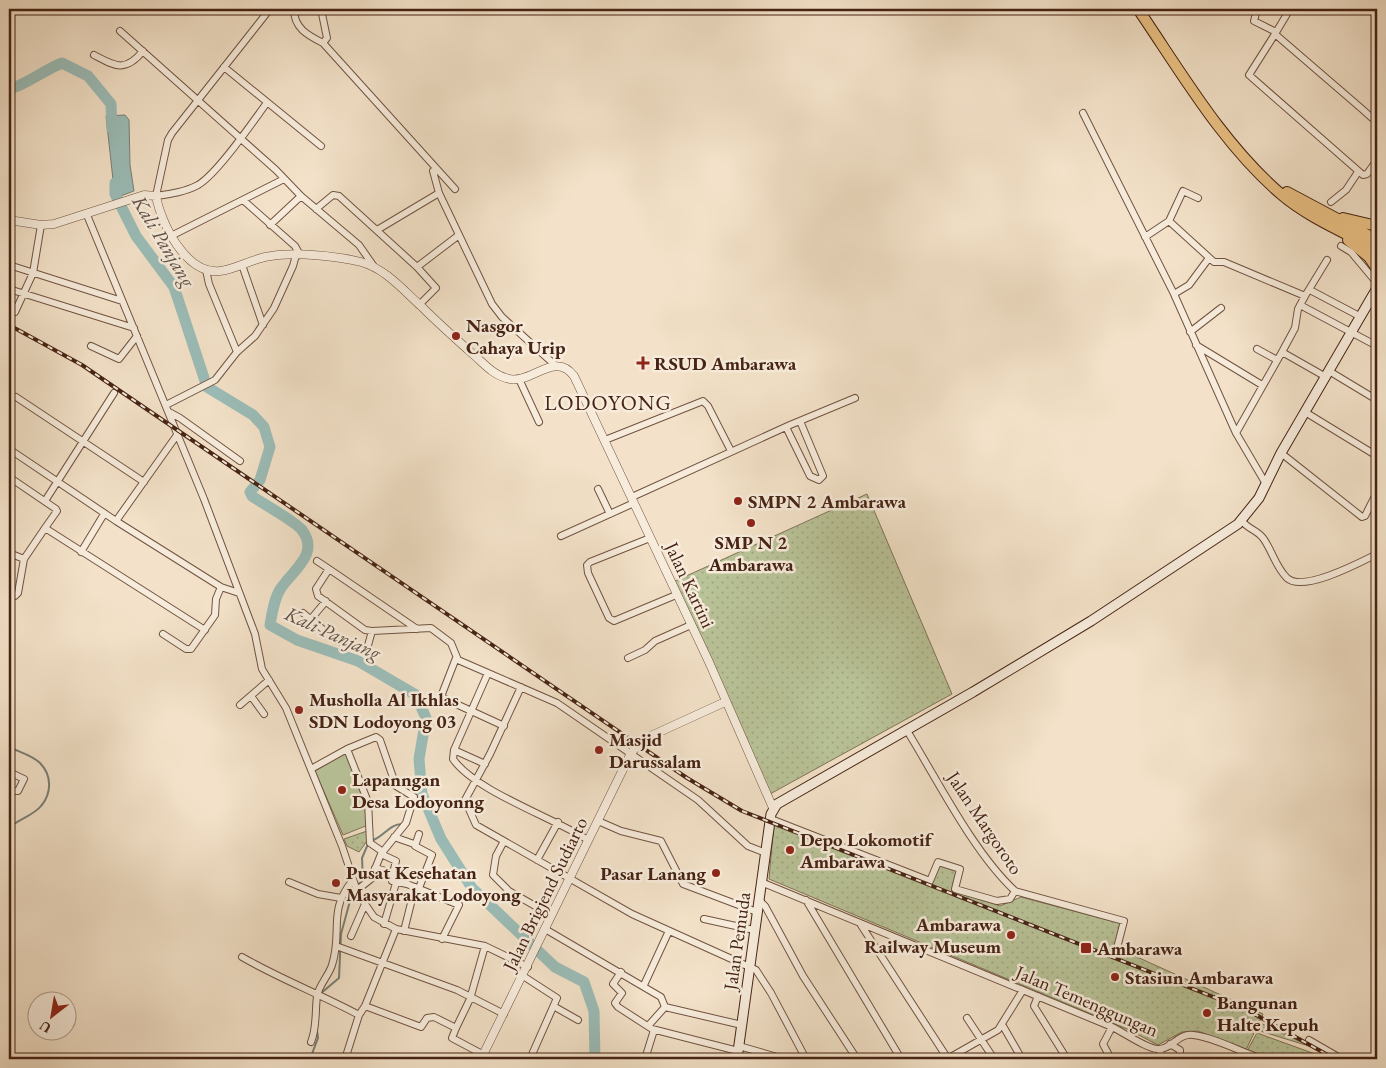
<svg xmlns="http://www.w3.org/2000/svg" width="1386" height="1068" viewBox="0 0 1386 1068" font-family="'EB Garamond',serif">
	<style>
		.green { fill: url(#green-dots); stroke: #807356 }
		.pitch { fill: #b9c398; stroke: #807356 }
		.water { fill: #9bbdb8; stroke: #797f76 }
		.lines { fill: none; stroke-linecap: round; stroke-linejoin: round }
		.stream { stroke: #797f76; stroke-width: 2 }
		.river { stroke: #9bbdb8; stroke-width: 11 }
		.minor-casing { stroke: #715341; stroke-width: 8 }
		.tertiary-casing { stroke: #715341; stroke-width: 9 }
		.secondary-casing { stroke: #462314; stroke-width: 11 }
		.trunk-casing { stroke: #462314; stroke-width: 12 }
		.minor { stroke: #f7ecdc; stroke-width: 6 }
		.tertiary { stroke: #f7ecdc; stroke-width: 8 }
		.secondary { stroke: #f7ecdc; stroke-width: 9 }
		.trunk { stroke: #eac184; stroke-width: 10 }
		.rail-casing { stroke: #462314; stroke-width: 4 }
		.rail { stroke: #f7ecdc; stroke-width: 2; stroke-dasharray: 5.5; stroke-linecap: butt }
		.poi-dot { fill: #8f2418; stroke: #f7ecdc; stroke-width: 2 }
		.labels { text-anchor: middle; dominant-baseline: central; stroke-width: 5; stroke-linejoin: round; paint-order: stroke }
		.poi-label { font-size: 19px; font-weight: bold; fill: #462314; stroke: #f7ecdc; text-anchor: start }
		.street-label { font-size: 19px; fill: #462314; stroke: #f7ecdc }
		.water-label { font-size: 20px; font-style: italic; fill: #605145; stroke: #f7ecdc }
		.quarter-label { font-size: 21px; letter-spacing: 1px; fill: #462314; stroke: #f7ecdc }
	</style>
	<defs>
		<pattern id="green-dots" width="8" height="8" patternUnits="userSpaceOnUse" patternTransform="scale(1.25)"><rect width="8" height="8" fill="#b9c398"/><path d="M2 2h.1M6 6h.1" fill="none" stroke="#a0a782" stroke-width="1.8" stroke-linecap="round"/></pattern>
	</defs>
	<rect width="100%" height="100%" fill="#f3e2c9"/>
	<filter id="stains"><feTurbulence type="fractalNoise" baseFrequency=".004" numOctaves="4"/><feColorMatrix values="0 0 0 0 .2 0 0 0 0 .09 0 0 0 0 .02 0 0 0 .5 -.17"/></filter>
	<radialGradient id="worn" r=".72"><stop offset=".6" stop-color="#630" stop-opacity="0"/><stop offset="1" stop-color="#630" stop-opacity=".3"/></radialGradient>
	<!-- green -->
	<path class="green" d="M867,494L952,694L770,794L673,582Z
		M774,823L930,884L938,863L960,871L953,891L1000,906L1021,897L1122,924L1115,947L1263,1014L1246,1050L1198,1031L1182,1032L1158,1045L1129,1030L769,879Z
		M367,831V841L359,852L347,846L344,839Z
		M1260,1023L1312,1047L1257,1030Z
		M1257,1033L1329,1059H1270L1247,1051Z"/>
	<!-- pitch -->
	<path class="pitch" d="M346,753L367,809L368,825L343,835L315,771Z"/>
	<!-- water -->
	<path class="water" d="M125,115L129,120L130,165L134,191L115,198L106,116Z"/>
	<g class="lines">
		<!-- stream -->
		<path class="stream" d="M9,747C19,752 32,755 40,763C52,775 52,793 41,806C33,816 18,819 9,828
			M414,794L421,785
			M371,841C384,837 389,824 402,824
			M357,885L363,881L362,858L368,844
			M320,994L339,978L341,934L350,901L347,893L353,888
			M310,1059L318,1038L317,1031"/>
		<!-- river -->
		<path class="river" d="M9,89C22,87 46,69 62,63L88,76L111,104L112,129
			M115,183V194L136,236L174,287L207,387L253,415L264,427L270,447L260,480L250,492L252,496C263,504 295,521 302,530C320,554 293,570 281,588C274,598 272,614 270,625L297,640L358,661L416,695L426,718L419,759L422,794L441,839L472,888L555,967L584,982L594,1011L595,1059"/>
		<defs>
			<path id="minor" d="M294,9C294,28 307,35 323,43L455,189
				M321,9L327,38L323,43
				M1257,9L1254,21L1276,32
				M1290,9L1275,34L1362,109L1372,118H1377
				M120,31L276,170L301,196L359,245L375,268
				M1275,34L1249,75L1363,175L1367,174L1377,160
				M94,55C115,66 125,73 143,51
				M224,67L321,146
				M266,104C252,123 217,174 198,185C185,192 170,194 156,196L168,140L172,133L270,9
				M1083,113L1174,294L1236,433L1266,484
				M433,171L439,193L492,304L502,317L555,365
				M243,200L295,246L300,255
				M1331,202L1346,190L1358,172
				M316,209L333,195L339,196L417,267L436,288L419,305
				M87,215L204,499L255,634L262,669L286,708L342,846L356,888L365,904L374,917L396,929L485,946L528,967
				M1169,221L1183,191L1198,198
				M270,225L301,196
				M377,230L439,193
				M171,236L284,179
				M1145,237L1169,221L1214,262H1224L1305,296L1327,260
				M1341,246L1351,252L1377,283
				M9,265L122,301
				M242,265L263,325
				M417,267L459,235
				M206,270L209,284L237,352
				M9,289L134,328
				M1310,290L1361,317
				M1174,294L1189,285L1209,258
				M1300,305L1377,346
				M15,312L33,273L41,225
				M1190,332L1221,308
				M1196,345L1262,385
				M91,346L119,359L137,336
				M1257,349L1277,360
				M1282,352L1295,328L1298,309L1305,296
				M1329,371L1377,400
				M519,379L539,422
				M16,397L144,482
				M166,405L215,380L237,352L255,336L274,308L293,266L296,255
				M169,412L180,418L240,461
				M1305,412L1377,456
				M786,427L810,476L819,480L823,476L800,421
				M1236,433L1282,352L1326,377
				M605,440L703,401L708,406L731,451
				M9,449L116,521L221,587
				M1281,453L1362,517L1365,516L1377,492
				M9,477L56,509L57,511L45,528L205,630
				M598,489L610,514
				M632,497L790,425L855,398
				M45,501L114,393
				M116,521L177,435
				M1242,521C1248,529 1257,530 1263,538C1272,550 1276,568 1287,578C1303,593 1359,563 1377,554
				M561,536L634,503
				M650,538L590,562L587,565L588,573L609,618L614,621L676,595
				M81,552L104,514
				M9,553L24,559L45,528
				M317,561L329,569
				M9,594L15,596L18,593L24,559
				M303,613L336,640L364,651L367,649L372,631
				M311,619L326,601
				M417,629L329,569L316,589L318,596L365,630L372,631L431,628L451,643L458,660L488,673
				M163,634L186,649H191L215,615L216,599L221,587L239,593
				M456,658L442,694L443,698L504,726
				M628,658L645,650L655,641L691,625
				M521,687L490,754L465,800L476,825L632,914L756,970L771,993L806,1059
				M251,696L264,714
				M240,705L269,680
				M906,729C937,779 973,852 1015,891L1124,921L1118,944
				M347,749L368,802L370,843L383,852
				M454,750L453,759C475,791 552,817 588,840
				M485,764L454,750L488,673L557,703L698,800L748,846L766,853
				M311,769L347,749L376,737L380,740L396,786L414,797L406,823L381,854L371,879L357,890
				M9,772L24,779L18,791H9
				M771,819L930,881L938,862L960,869L955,889L997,901L1010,899L1015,891
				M598,821L621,831L661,841L683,884L757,912
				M419,834L415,846L432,855L419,888
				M394,837L414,844
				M504,841L496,856L493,875L509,891L551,915
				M381,854L396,861L393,873
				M537,860L558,822
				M375,868L393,873L392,881L407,884L459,905L442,939
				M289,882L318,894L341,898
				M761,882L1112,1027C1123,1032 1147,1049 1158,1049C1171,1050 1178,1033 1193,1035C1217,1038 1240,1052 1263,1059
				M759,900L765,906L803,976L857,1059
				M806,900L901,1059
				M704,919L754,930
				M384,924L396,883
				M861,925L948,1059
				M545,929L661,997L665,1007L648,1026
				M404,931L415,887
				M351,936L365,904
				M336,946L457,990L504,1014
				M242,957C280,979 320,994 359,1015
				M621,972L613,984L622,993L615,1003L618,1007L652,1029L738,1051
				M523,976L557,998L530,1059
				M644,985L668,933
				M1038,996L1034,1006L1067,1059
				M365,1006L421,1027L427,1018L434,1017L456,1028L452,1038L484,1055
				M555,1007L578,1020
				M665,1007L742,1025
				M967,1018L994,1059
				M1003,1026L1022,1059
				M456,1028L470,999L485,946
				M1309,1040L1342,1059
				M311,1042C317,1028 315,1011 317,996C319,985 329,975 332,965C343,931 327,911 353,880
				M1170,1044L1180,1050V1057L1182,1059
				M739,1046L784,1059
				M1160,1049L1161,1059
				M347,1059V1053L359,1015L365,1006L396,929
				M645,1059L654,1030
				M947,1059L998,1030L1023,990
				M1111,1059L1103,1044L1112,1027"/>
			<path id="tertiary" d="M9,220L41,225L54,224L144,195L156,196C161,223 186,275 220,271C237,269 253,258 271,256C295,252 338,256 361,262C386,269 403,290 422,307C439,324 457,340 475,356C484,364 494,375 506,378C530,387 554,349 574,376L709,662L773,808
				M481,1059L631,753L644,739L725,702"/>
			<path id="secondary" d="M737,1059L771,814L777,804L973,692L1091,621L1238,524L1259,498L1281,453L1377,288"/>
			<path id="trunk" d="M1138,9C1181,72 1223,145 1282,195C1309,218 1346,233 1377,250
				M1287,192L1377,240
				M1343,218L1377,226
				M1348,240L1369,257L1377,269"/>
		</defs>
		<!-- minor casing -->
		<use href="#minor" class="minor-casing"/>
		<!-- tertiary casing -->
		<use href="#tertiary" class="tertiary-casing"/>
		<!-- secondary casing -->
		<use href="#secondary" class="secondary-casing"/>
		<!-- trunk casing -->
		<use href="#trunk" class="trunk-casing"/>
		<!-- minor -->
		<use href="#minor" class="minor"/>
		<!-- tertiary -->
		<use href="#tertiary" class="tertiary"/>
		<!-- secondary -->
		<use href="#secondary" class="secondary"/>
		<!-- trunk -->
		<use href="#trunk" class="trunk"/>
		<defs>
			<path id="rail" d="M9,325L82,365L687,778L742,811L1249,1011L1335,1059"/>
		</defs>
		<!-- rail casing -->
		<use href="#rail" class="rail-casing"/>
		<!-- rail -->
		<use href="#rail" class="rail"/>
	</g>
	<!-- markers -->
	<g class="poi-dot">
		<circle cx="456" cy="336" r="5"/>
		<path d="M640.5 355.5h5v5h5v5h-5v5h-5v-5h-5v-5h5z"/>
		<circle cx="738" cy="501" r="5"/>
		<circle cx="751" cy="523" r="5"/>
		<circle cx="299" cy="710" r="5"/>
		<circle cx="599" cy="750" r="5"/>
		<circle cx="342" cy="790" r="5"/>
		<circle cx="790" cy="850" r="5"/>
		<circle cx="716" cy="873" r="5"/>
		<circle cx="336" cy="883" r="5"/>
		<circle cx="1011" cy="935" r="5"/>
		<rect x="1080" y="942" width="12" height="12" rx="2.5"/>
		<circle cx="1115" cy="977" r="5"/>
		<circle cx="1207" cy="1013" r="5"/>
	</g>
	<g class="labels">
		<!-- poi labels -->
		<g class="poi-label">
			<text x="466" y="325">Nasgor<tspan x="466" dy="22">Cahaya Urip</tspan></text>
			<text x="654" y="363">RSUD Ambarawa</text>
			<text x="748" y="501">SMPN 2 Ambarawa</text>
			<text x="751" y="542" text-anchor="middle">SMP N 2<tspan x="751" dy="22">Ambarawa</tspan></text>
			<text x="309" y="699">Musholla Al Ikhlas<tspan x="309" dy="22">SDN Lodoyong 03</tspan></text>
			<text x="609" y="739">Masjid<tspan x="609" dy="22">Darussalam</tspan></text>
			<text x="352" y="779">Lapanngan<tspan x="352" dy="22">Desa Lodoyonng</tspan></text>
			<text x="800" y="839">Depo Lokomotif<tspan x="800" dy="22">Ambarawa</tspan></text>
			<text x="346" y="872">Pusat Kesehatan<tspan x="346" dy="22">Masyarakat Lodoyong</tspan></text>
			<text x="706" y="873" text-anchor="end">Pasar Lanang</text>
			<text x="1001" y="924" text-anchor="end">Ambarawa<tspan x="1001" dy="22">Railway Museum</tspan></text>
			<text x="1097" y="948">Ambarawa</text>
			<text x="1125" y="977">Stasiun Ambarawa</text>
			<text x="1217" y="1002">Bangunan<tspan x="1217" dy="22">Halte Kepuh</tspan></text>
		</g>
		<!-- street labels -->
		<g class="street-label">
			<text transform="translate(690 585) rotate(65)">Jalan Kartini</text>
			<text transform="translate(985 823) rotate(56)">Jalan Margoroto</text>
			<text transform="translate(545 894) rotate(-64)">Jalan Brigjend Sudiarto</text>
			<text transform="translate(737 941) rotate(-82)">Jalan Pemuda</text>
			<text transform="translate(1087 1001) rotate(23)">Jalan Temenggungan</text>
		</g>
		<!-- water labels -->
		<g class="water-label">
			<text transform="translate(164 241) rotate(59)">Kali Panjang</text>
			<text transform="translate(333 633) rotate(24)">Kali Panjang</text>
		</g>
		<!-- quarter labels -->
		<g class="quarter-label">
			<text x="608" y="402">LODOYONG</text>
		</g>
	</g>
	<!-- margin -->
	<rect width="1386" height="1068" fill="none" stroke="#f3e2c9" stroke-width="30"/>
	<rect x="10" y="10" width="1366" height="1048" fill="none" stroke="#462314" stroke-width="2.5"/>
	<rect x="15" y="15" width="1356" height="1038" fill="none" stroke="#462314"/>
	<!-- north arrow -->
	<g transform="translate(52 1016) rotate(211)"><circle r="24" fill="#f7ecdc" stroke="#b09c8c"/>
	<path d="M0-4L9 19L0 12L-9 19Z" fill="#8f2418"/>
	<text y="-8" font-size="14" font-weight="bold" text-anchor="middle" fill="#462314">U</text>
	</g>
	<rect width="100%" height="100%" filter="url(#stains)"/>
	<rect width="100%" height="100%" fill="url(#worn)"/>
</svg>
